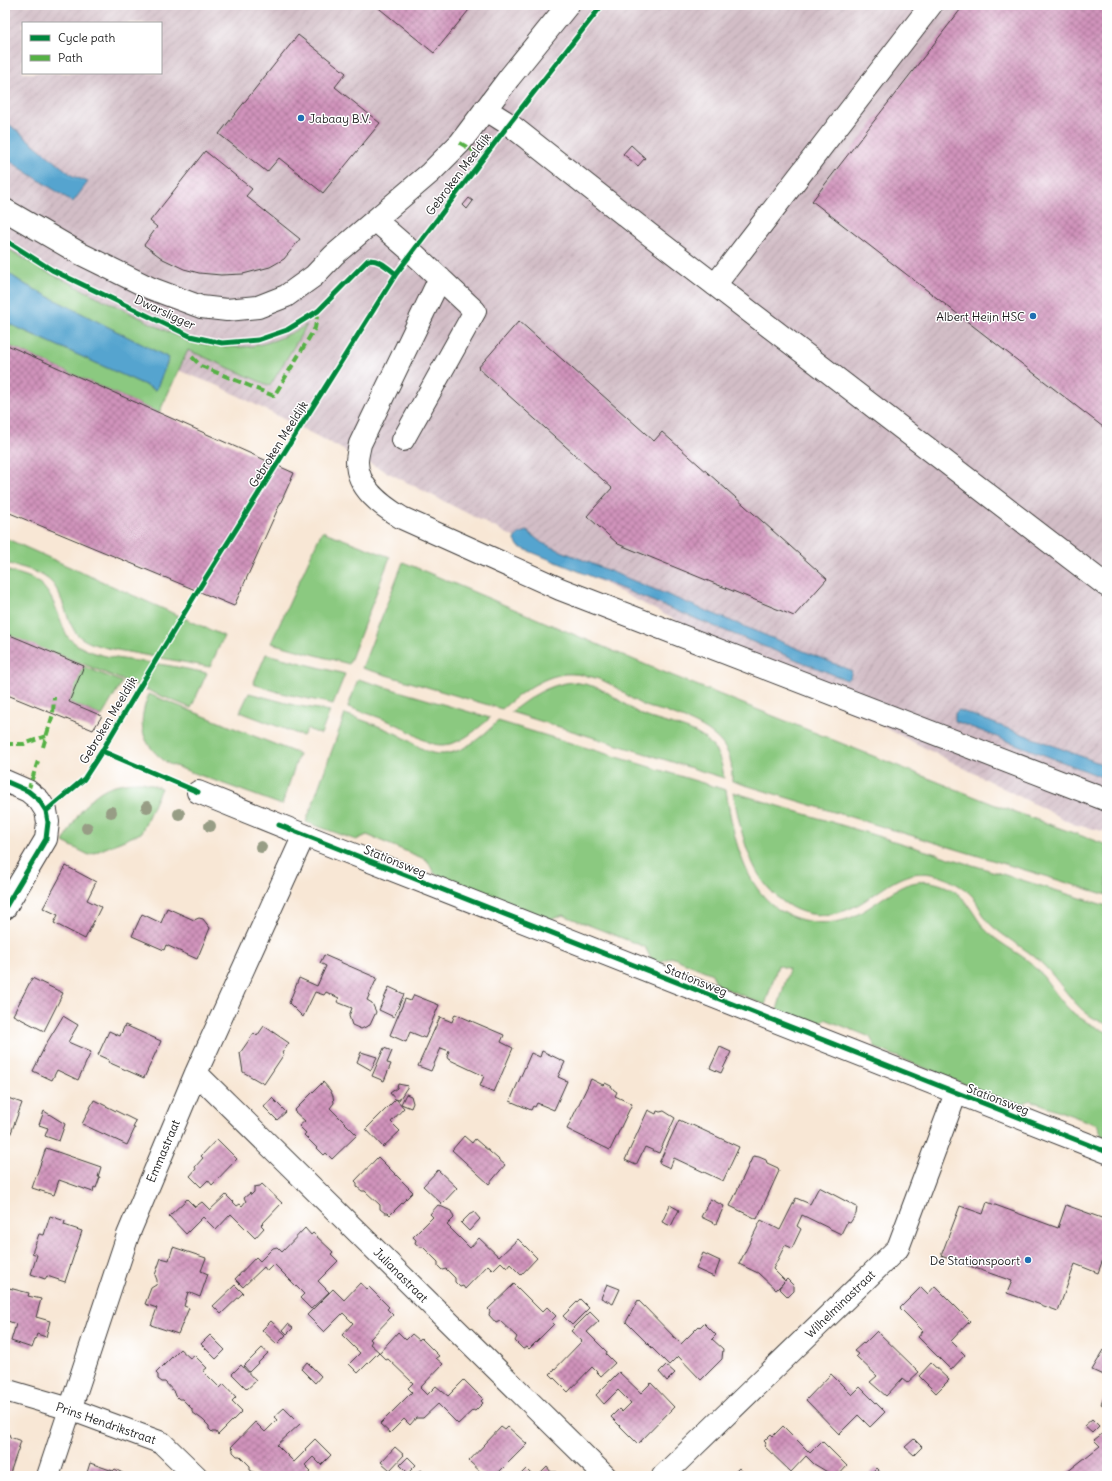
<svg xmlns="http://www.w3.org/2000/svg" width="1112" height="1481" viewBox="0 0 1112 1481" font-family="Delius,sans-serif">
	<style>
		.industrial { fill: url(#industrial-furrows); fill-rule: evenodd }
		.grass { fill: #8bc980; stroke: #54724e }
		.water { fill: #55a4cf; stroke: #386076 }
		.building { fill: url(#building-cross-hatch) }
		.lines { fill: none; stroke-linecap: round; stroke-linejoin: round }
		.minor-casing { stroke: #3d3a38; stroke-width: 24 }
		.minor { stroke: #fff; stroke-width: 22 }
		.quiet { stroke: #55b145; stroke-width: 4; stroke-dasharray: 8 4; stroke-linecap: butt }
		.cycleway-casing { stroke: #fff; stroke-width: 8 }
		.cycleway { stroke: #00873e; stroke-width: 5 }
		.tree { fill: #979d85 }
		.poi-dot { fill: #1f6fb2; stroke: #fff; stroke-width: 1.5 }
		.labels { text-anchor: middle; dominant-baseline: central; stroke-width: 3; stroke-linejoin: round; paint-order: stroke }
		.poi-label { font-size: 12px; fill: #1c1c1c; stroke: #fff; text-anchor: end }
		.street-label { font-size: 12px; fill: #1c1c1c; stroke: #fff }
	</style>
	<defs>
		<pattern id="industrial-furrows" width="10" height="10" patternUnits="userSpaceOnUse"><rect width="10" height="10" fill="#d2bdc6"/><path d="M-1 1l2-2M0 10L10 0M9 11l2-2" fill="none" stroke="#b4a2aa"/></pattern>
		<pattern id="building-cross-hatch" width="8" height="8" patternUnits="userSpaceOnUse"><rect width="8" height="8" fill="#d093bb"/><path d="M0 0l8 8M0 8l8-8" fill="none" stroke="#a87797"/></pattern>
	</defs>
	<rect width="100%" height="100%" fill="#fff"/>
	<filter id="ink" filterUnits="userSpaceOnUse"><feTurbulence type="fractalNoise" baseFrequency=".025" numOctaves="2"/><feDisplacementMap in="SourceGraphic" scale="8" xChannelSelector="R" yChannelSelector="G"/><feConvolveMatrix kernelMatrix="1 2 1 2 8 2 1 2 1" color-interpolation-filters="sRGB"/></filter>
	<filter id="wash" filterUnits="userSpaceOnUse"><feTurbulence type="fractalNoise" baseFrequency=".012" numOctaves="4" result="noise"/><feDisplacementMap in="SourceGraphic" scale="16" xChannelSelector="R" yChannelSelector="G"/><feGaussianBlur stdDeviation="0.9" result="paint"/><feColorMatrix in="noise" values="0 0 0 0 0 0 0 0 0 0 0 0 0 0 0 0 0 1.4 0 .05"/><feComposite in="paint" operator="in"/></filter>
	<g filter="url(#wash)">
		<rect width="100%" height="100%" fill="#f8e7d5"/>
		<!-- industrial -->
		<path class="industrial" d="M5,5H1107V832L1073,824L221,387L5,303ZM23,23H161V73H23Z"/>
		<!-- grass -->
		<path class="grass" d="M5,247L41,269L189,342C204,344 220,347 236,347C261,348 285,337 307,325L270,386L188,350L159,413L5,344V322L156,390L169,358L26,285L5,271Z
			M322,531L390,557L349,664L271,643Z
			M5,538L224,636L210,667L117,650C104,647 84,644 75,632C70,624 67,615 64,606C61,599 58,590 53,584C42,571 20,567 5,563Z
			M403,562L651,667L993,804L1107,845V895L732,781C732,774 732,766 730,759C722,731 688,720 663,711C655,709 645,707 637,702C629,698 623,691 615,687C601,678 582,673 565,674C541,677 519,694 502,709L362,668Z
			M5,570C15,573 26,575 35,580C54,592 58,617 67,636C87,659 130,659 158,664C174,666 191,670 207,673L191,708L56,653L55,655L122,682L102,716L69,702L5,694Z
			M266,654L345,674L333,704L281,693L253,684Z
			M358,679L490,718C473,733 453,751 430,743C419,739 410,731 400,726C383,718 366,713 348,707Z
			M572,682C588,684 601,687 614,697C624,703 632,710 642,715C680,730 719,727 724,778L511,712C530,697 547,685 572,682Z
			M249,693L294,705L330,711L321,734L307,729L303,736L240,712Z
			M149,694L299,754L282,805L169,764C141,745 136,725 149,694Z
			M345,714C362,720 380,726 397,734C408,739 417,747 429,752C455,761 481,738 498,721L726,790C734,842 747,910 808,921C822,924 837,923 850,918C886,902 907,866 951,889C967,898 973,914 984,928C997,943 1017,951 1032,964C1047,978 1056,997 1071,1011C1082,1020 1094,1027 1107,1032V1140L1103,1138L1097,1125L1030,1100L1017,1106L876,1048L870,1037L825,1019L817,1025L777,1010L789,969L778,965L765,1005L717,985L712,974L671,957L658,963L651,959L645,947L563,915L550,920L434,873L427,860L367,835L356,840L306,822Z
			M143,782L161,788L141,833L89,855L63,842C78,815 90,788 124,783C130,782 137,782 143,782Z
			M733,792L1107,906V1024C1074,1014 1062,980 1037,959C1022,946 1003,937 989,923C982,915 979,905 973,897C967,890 959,885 951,881C903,856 882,898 844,911C826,917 807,916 791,907C750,883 742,836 733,792Z"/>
		<!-- water -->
		<path class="water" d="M5,121L73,176L88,182L73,202L5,158Z
			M5,271L26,285L169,358L156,390L5,322Z
			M527,531L542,543L852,671L850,677L847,680L844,679L519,547L514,539C518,534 521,532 527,531Z
			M959,710L1107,766V779L955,721V713Z"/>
		<g id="blocks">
			<!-- building -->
			<path class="building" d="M375,5H473L434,53Z
				M964,5H1107V430L812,201Z
				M298,35L346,73L335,87L380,123L323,193L279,158L267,172L219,134Z
				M631,145L645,158L638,166L623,154Z
				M205,151L252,189L246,196L300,239L284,259L270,267L243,274L221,275L199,273L184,269L163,259L144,245L157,227L150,221Z
				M469,198L473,201L467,209L463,205Z
				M519,321L654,441L662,432L827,579L794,616L618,544L587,516L612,488L478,368Z
				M5,344L294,473L234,606L5,511Z
				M5,633L84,666L69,702L102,716L93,730L5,694Z
				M66,866L96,882L87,900L101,907L85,939L54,923L58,915L43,908Z
				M167,908L194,920L199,918L203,919L210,928L197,959L166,945L164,950L132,936L142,914L161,923Z
				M324,955L377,978L367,1000L372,1003L376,1012L370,1025L361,1029L352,1025L349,1016L352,1008L337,1002L339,998L326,992L324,995L315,992L303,1017L289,1003L299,978L317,986L326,966L320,963Z
				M32,978L63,993L44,1031L13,1015Z
				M389,987L404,994L394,1017L379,1010Z
				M414,995L439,1005L425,1038L410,1032L406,1042L390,1035L405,999L411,1001Z
				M455,1014L504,1035L501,1042L513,1048L494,1092L480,1086L484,1076L448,1059L447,1057L449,1051L441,1048L431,1071L418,1066L440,1017L452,1022Z
				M63,1016L78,1025L68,1042L91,1052L78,1080L57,1070L52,1080L33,1071L46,1044Z
				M125,1025L161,1041L144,1078L108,1062L109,1060L98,1055L109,1031L120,1036Z
				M264,1026L289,1043L282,1053L284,1054L264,1084L243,1072L240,1053L254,1033L257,1036Z
				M720,1047L731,1052L721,1073L710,1068Z
				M384,1048L392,1051L387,1063L391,1064L384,1081L372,1076Z
				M542,1051L565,1062L558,1077L567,1081L554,1110L537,1103L535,1107L533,1106L531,1110L510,1101L531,1053L540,1057Z
				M361,1052L377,1057L371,1070L357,1062Z
				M591,1079L603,1085L605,1083L611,1086L614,1090L617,1092L615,1096L632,1104L610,1150L567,1129Z
				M323,1082L330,1090L333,1096L334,1103L330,1108L357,1135L332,1159L326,1153L324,1155L304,1135L306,1133L299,1126L305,1121L294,1111Z
				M398,1084L408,1086L399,1100L395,1099L390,1093L397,1088Z
				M406,1094L411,1096L413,1103L411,1108L401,1104Z
				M5,1097L22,1103L5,1149Z
				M272,1098L286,1112L277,1120L264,1107Z
				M396,1099L404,1108L391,1122L400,1131L383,1147L366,1129Z
				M94,1100L136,1121L133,1128H135L127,1145L82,1124Z
				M648,1110L656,1114L657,1111L660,1112L664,1111L675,1118L659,1153L645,1147L636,1165L625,1160Z
				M44,1111L65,1124L59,1141L45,1136L48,1128L39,1125Z
				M679,1120L690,1125V1124L739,1147L723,1181L674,1158L670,1168L659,1163Z
				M464,1136L472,1143L475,1139L505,1165L489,1184L452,1150Z
				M217,1139L237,1159L212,1185L208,1180L201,1187L190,1176L196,1169L195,1167L203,1158L201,1156Z
				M46,1148L101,1167L98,1177H100L96,1188L94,1187L93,1192L59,1180L54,1195L32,1188Z
				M753,1156L759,1157L766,1160L767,1163L778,1168L779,1171L757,1219L730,1206Z
				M378,1157L413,1192L390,1215L388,1213H385L380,1209V1205L365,1191H362L357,1187V1183L355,1181Z
				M438,1170L457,1188L442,1204L423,1186Z
				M262,1184L282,1203L261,1225L264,1228L255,1238L231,1214L216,1230L203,1217L186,1234L169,1216L187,1199L195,1207L202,1202L210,1210L226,1195L237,1206L240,1204L242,1206L246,1201L244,1198L250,1193L251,1195L254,1192V1187L260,1186Z
				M819,1187L857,1207L856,1214L850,1223L847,1222L841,1234L802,1215L797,1226L801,1229L792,1248L785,1245L773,1269L785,1281L787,1279L794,1286V1291L788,1297L779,1288L784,1282L776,1290L758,1273L739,1264L761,1220L780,1230L796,1198L810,1204Z
				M710,1199L724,1206L716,1224L701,1217Z
				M987,1202L1058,1228L1066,1205L1107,1220V1248L1098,1273L1075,1264L1058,1311L1007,1293L1012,1281L941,1256L960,1206L983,1214Z
				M438,1205L451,1211L454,1218L447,1225L470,1248L479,1238L499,1257L518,1239L537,1258L521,1275L510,1264L507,1268L501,1262L493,1270L488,1265L465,1289L463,1286L460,1287L455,1282V1278L446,1269L442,1270L438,1266V1262L423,1247H420L415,1243L416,1240L413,1237L433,1217L430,1214Z
				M670,1205L679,1210L671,1226L662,1222Z
				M474,1212L480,1219L469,1231L461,1223L470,1214H471Z
				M50,1216L65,1221L64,1225L82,1231L65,1282L47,1276L45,1279L31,1274L37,1255L32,1253L39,1234L44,1235Z
				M305,1228L311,1235L313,1233L333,1252L331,1254L338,1261L318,1281L329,1292L311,1309L300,1298L304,1294L274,1264L267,1271L264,1267L243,1287L235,1279L256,1257L260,1261L273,1248L277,1247L282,1252Z
				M173,1247L206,1258L201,1271L208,1274L200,1297L188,1292L184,1306L189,1308L178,1334L151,1325L157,1308L145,1304L151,1288L156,1285L157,1282V1280L155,1275L161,1258L169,1260Z
				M703,1253L720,1261L714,1277L696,1269Z
				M360,1283L367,1289L369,1287L389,1307L387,1309L393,1315L370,1339L372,1341L370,1344L379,1352L358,1373L349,1364L360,1353L342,1335L353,1323L343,1313L324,1332L307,1315L333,1289L344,1300Z
				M514,1284L542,1312L547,1307L556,1316L551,1321L554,1324L529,1349L527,1347L523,1349L515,1341L517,1337L500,1321L496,1323L489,1315L490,1311L488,1309Z
				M607,1284L620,1289L613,1304L601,1298Z
				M235,1285L243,1293L221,1314L213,1306Z
				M935,1286L970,1321L951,1341L965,1355L951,1370L918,1337L923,1331L900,1308L921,1287L928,1294Z
				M9,1288L29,1293L28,1296L41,1299L36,1317L50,1321L46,1337L37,1334L32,1348L11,1341L16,1324L5,1320V1301Z
				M580,1299L589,1308L572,1325L563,1316Z
				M638,1300L681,1344L699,1326L700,1327L704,1323L716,1335L712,1339L723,1349L722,1359L701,1380L678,1356L669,1365L626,1322Z
				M590,1312L599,1321L587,1332L607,1352L606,1354L615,1363L601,1376L592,1367L568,1392L550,1374L582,1341L571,1331Z
				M271,1321L286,1335L277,1344L262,1330Z
				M288,1324L293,1328L287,1334L283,1330Z
				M877,1331L919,1372L907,1383L902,1379L886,1396L870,1382L877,1376L856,1356L858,1354L854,1351L863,1343L864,1344Z
				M398,1332L406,1340L412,1334L419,1340L421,1338L439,1356L436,1358L443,1364L420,1388L427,1395L436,1386L448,1396L464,1380L483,1399L481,1401L483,1403L475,1411L473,1410L458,1424L438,1404L423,1418H416L410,1425L404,1419L390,1433L380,1424L412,1392L408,1388L413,1383L388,1359L386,1360L379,1353Z
				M210,1335L225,1350L216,1359L201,1344Z
				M1107,1345V1377L1092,1370Z
				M262,1348L268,1353L249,1372L244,1366Z
				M180,1349L190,1358L194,1355L207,1368L203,1371L220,1388L224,1384L236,1397L232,1401L242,1411L218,1435L216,1432H212L209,1429V1426L203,1420L192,1412V1409L182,1399H179L176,1396L175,1393L165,1382H162L158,1379V1375L156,1373Z
				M307,1362L321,1376L315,1383L301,1369Z
				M931,1363L949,1380L936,1393L919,1376Z
				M241,1365L256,1381L247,1389L232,1374Z
				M666,1365L675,1373L667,1381L659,1372Z
				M619,1372L641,1393L651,1383L674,1407L638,1444L611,1417L619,1409L622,1412L631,1403L618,1390L604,1404L596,1395Z
				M831,1374L852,1395L860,1387L885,1412L870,1427L858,1415L839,1434L806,1400Z
				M1107,1392V1407L1101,1404Z
				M284,1408L300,1424L277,1445L294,1462L306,1450L305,1449L315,1439L331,1455L321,1465L313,1457L305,1465L311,1471L307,1475L309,1476H260L250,1470V1466L240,1456H237L233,1452V1449L231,1447L255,1422L265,1432L277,1420L274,1417Z
				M1092,1419L1099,1426L1092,1433L1084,1426Z
				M783,1426L810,1453L822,1441L847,1466L838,1476H834L814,1464L806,1456L791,1472L764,1446L766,1443L764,1441L771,1434L773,1436Z
				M501,1427L505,1430L508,1427L527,1444L495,1476H485L469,1461Z
				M1107,1430V1476H1062L1100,1446L1094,1440Z
				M5,1432L9,1434L10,1437L21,1441L9,1476H5Z
				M914,1439L922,1447L914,1455L905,1447Z
				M395,1447L404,1455L390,1470L381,1462Z
				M408,1457L416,1465L408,1473L400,1465Z
				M90,1463L113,1471L115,1469L128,1476H86Z
				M547,1467L551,1472H557L561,1476H538Z
				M739,1468L746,1475L748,1473L750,1476H731Z
				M876,1468L883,1475L882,1476H868Z
				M526,1469L533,1476H519Z
				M421,1470L428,1476H415Z"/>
		</g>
	</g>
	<g filter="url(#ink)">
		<use href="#blocks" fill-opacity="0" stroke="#3d3a38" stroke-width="1"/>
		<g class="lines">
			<defs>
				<path id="minor" d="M485,109L509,124L650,235L1107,586
					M5,210L81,254L150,288L201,307L227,310L258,307L286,296L314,276L334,255L430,173L460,143L509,78L568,5
					M375,220L412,252L475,311L403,440
					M440,278L360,444C359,450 357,456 357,462C357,488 382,506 402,518L560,589L1107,800
					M715,285L931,5
					M5,781L28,791L39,800L46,811L48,822L46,839L5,908
					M198,792L304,835L1107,1152
					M196,1073L605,1476
					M5,1390L70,1409L162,1443L196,1476
					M48,1476L128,1235L196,1073L304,835
					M663,1476L898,1248L956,1093"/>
			</defs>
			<!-- minor casing -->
			<use href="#minor" class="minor-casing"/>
			<!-- minor -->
			<use href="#minor" class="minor"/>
			<!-- quiet -->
			<path class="quiet" d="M460,143L484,157
				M192,357L201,366L274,396L315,328L318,311
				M5,744H24L46,736
				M43,747L53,714L54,697
				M28,791L38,761"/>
			<defs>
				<path id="cycleway" d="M5,240L52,270L190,336L222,343L258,340L287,330L318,311L368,260C379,259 387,267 396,274
					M102,751L198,792
					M5,781L28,791L39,800L46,811L48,822L46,839L5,908
					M46,811L84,779L102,751L138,690L200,587L396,274L509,124L602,5
					M279,825L1107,1152"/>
			</defs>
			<!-- cycleway casing -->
			<use href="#cycleway" class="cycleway-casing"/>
			<!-- cycleway -->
			<use href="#cycleway" class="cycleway"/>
		</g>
		<!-- trees -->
		<g class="tree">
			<circle cx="147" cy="807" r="6"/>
			<circle cx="111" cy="812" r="6"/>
			<circle cx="179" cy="814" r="6"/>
			<circle cx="210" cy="826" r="6"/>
			<circle cx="87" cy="828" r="6"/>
			<circle cx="261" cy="847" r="6"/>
		</g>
	</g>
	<!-- markers -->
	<g class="poi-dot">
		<circle cx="301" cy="118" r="4"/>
		<circle cx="1033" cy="316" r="4"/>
		<circle cx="1028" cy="1260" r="4"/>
	</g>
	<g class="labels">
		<!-- poi labels -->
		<g class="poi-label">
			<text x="309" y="118" text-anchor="start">Jabaay B.V.</text>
			<text x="1025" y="316">Albert Heijn HSC</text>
			<text x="1020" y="1260">De Stationspoort</text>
		</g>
		<!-- street labels -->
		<g class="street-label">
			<text transform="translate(458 174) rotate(-53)">Gebroken Meeldijk</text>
			<text transform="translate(165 312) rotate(25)">Dwarsligger</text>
			<text transform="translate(278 444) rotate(-58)">Gebroken Meeldijk</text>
			<text transform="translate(108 720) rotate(-59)">Gebroken Meeldijk</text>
			<text transform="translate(395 861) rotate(22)">Stationsweg</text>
			<text transform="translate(696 980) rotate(22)">Stationsweg</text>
			<text transform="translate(998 1099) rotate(21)">Stationsweg</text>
			<text transform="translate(163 1151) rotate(-67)">Emmastraat</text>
			<text transform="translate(401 1275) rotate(45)">Julianastraat</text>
			<text transform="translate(840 1304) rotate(-44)">Wilhelminastraat</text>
			<text transform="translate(106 1423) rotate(19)">Prins Hendrikstraat</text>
		</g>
	</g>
	<!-- margin -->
	<rect width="1112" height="1481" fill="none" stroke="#fff" stroke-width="20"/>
	<!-- legend -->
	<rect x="22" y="22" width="140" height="52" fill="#ffffff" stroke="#a4a4a4"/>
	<rect x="30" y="35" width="20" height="6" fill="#00873e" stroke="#a4a4a4"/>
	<text x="58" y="42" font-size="12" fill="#1c1c1c">Cycle path</text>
	<rect x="30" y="55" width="20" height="6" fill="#55b145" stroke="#a4a4a4"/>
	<text x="58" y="62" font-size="12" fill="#1c1c1c">Path</text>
</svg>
